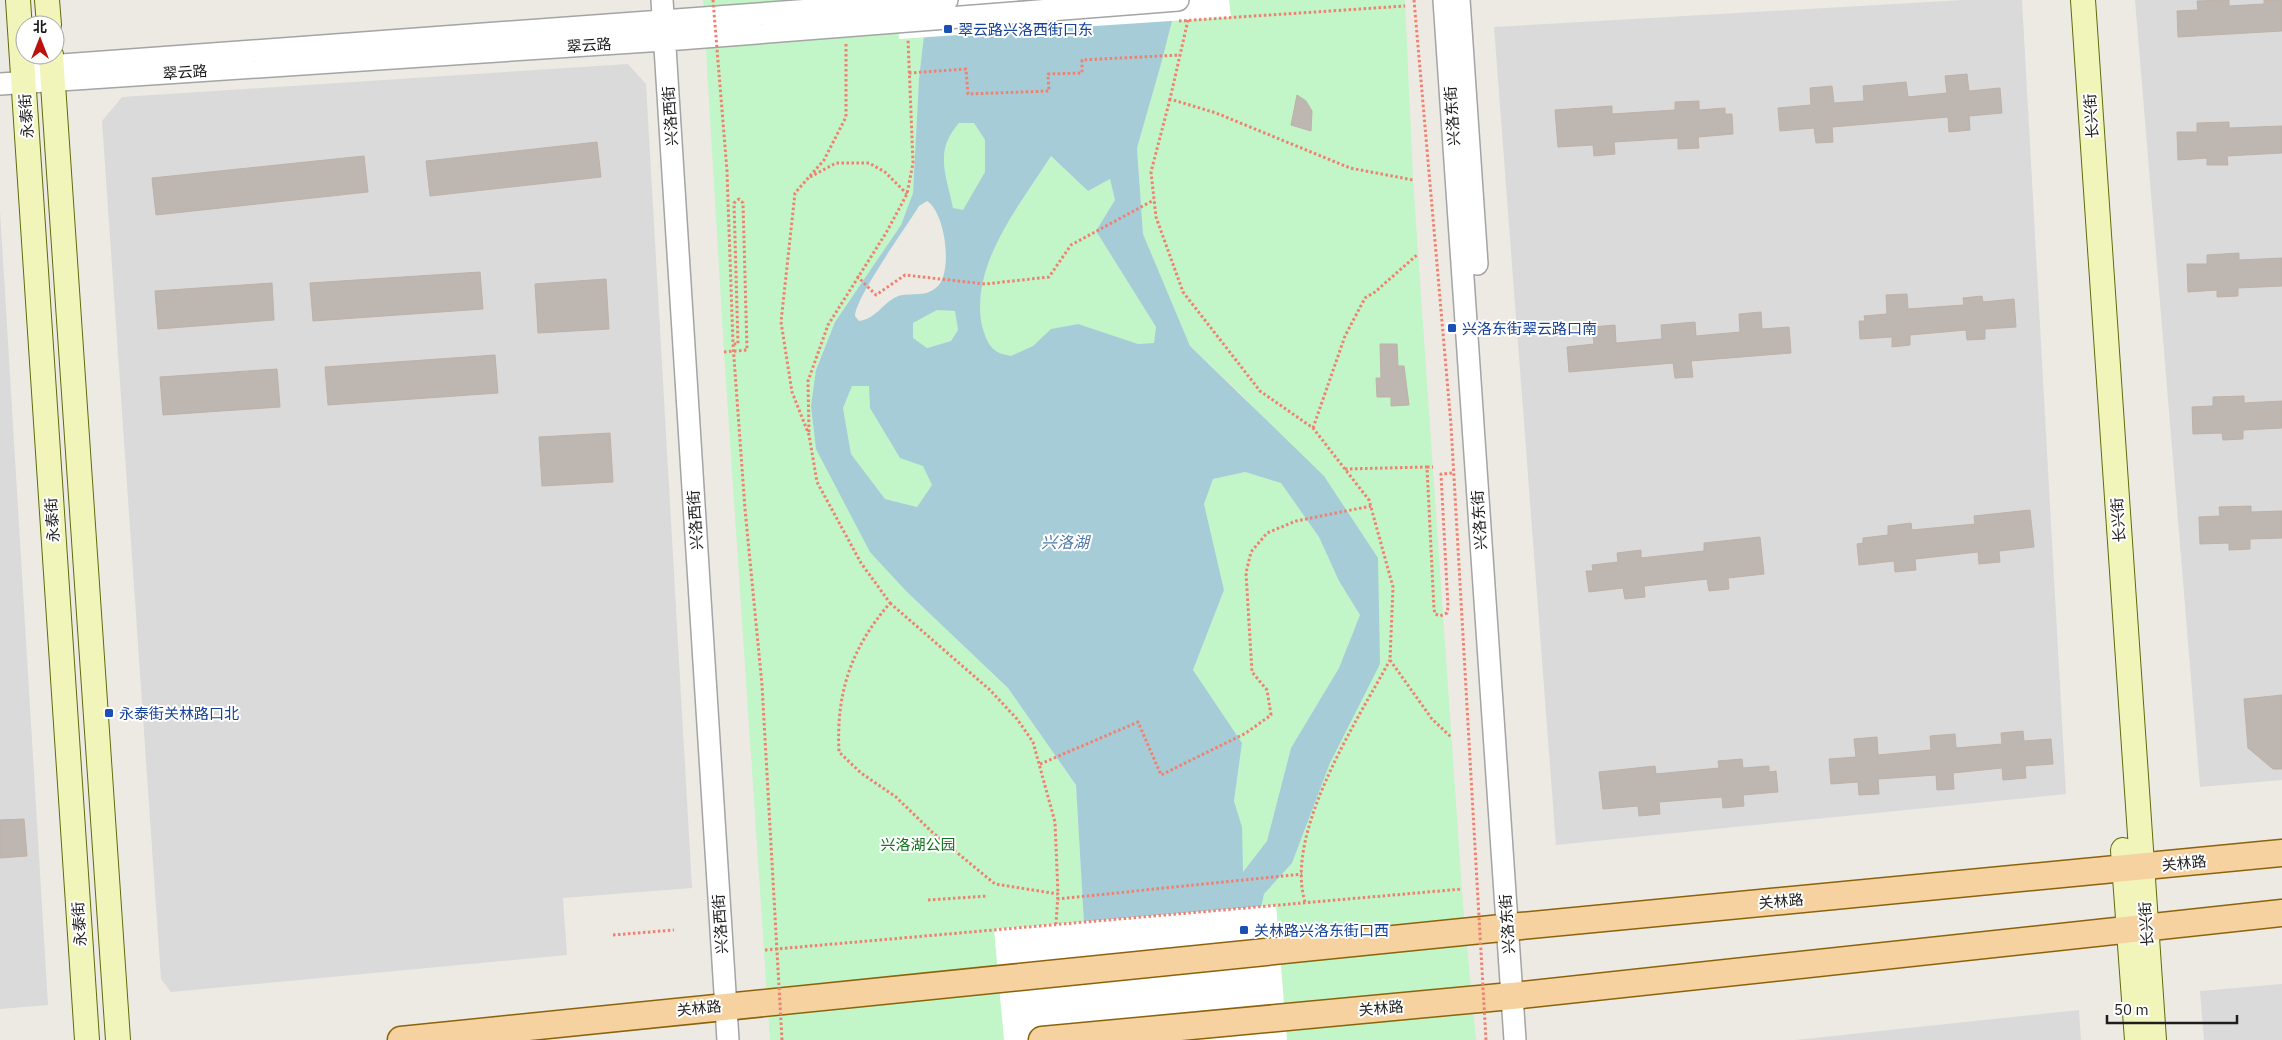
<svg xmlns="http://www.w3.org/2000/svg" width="2282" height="1040" viewBox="0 0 2282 1040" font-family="'IBM Plex Sans','Noto Sans SC',sans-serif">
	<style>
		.residential { fill: #dbdada }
		.park { fill: #c2f5c7 }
		.water { fill: #a6ccd8; fill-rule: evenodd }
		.pier { fill: #fff }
		.building { fill: #beb6b0; stroke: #beb1a7 }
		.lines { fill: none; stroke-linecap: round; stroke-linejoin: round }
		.tertiary-casing { stroke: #a4a4a4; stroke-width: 24 }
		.secondary-casing { stroke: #5f6c0c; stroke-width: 26 }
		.primary-casing { stroke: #8c630a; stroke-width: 29 }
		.path { stroke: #f08171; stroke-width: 3; stroke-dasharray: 2.5 2.5; stroke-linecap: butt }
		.tertiary { stroke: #fff; stroke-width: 21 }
		.secondary { stroke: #f1f5ba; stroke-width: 24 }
		.primary { stroke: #f5d2a0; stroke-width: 26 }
		.path-bridge { stroke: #f08171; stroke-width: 3; stroke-dasharray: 2.5 2.5; stroke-linecap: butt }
		.transit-dot { fill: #1a4fb4; stroke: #fff; stroke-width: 2 }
		.labels { text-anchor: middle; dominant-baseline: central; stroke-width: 4; stroke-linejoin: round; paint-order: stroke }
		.transit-label { font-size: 15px; fill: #164399; stroke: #fff; text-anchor: start }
		.street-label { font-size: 15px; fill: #1d1d1d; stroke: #fff }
		.park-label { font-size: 15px; fill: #12731c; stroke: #fff }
		.water-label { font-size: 16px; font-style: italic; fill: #5079a6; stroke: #fff }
	</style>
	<rect width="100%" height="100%" fill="#edeae3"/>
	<!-- residential -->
	<path class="residential" d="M1963,0H2022L2066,794L1556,845L1494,27Z
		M2135,0H2282V780L2200,787Z
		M628,64L646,84L692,888L563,898L567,955L171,992L161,979L102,121L122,97Z
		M0,210L48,1005L0,1009Z
		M2282,984V1040H2204L2200,991Z
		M2079,1010L2081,1040H1794H1795Z"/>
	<!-- park -->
	<path class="park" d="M703,0H928L919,79L913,193L901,225L835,322L816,370L907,592L1008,688L1076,785L1082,890L1103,1040H770L724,352Z
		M1175,0H1405L1413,180L1463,905L1476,1040H1225L1264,894L1292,862L1330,763L1378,558L1242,395L1190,346L1143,234L1137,148L1161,64L1172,21Z
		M959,123H974L985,140V172L963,211L952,208C946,174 934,151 959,123Z
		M1051,156L1088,191L1110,179L1115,200L1096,231L1156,327L1154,343L1138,344L1077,324L1051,329L1033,346L1011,356C1007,355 1000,354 996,351C987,345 983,332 981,322C973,260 1020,205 1051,156Z
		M937,310L955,311L958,330L951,341L926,348L913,338V323Z
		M852,386H869L870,408L924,466L932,485L917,507L885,499L851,454L843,408Z
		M1245,472L1281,483L1319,537L1339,581L1360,615L1339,668L1291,748L1267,841L1242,873V827L1234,801L1242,743L1193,670L1224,590L1204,504L1213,479Z"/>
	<!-- water -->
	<path class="water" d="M928,0H1175L1172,21L1161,64L1137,148L1143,234L1190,346L1324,476L1378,558L1380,664L1330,763L1292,863L1264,894L1256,931L1084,923L1076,785L1008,688L907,592L870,552L816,449L811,406L816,370L835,322L901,225L913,193L919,79ZM959,123H974L985,140V172L963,210L953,208C946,174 934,151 959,123ZM1051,156L1088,191L1110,179L1115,200L1096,231L1156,327L1154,343L1138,344L1078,324L1051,329L1033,346L1011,356C1007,355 1000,354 996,351C987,345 983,331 981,321C973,260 1020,205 1051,156ZM927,201C945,212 953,270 938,286C924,300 908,290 894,298C882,305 875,319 859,321L855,316C855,298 907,226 919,206ZM937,310L955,311L958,330L951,341L927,348L913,338V323ZM852,386H869L870,408L900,458L923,466L932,485L917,507L885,499L851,454L843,408ZM1245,472L1281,483L1319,537L1339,581L1360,615L1339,668L1291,748L1267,841L1243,872L1242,827L1234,801L1242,743L1193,670L1224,590L1204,504L1213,479Z"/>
	<!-- pier -->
	<path class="pier" d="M897,0H1229L1231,17L899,39Z
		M1276,905L1287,1040H1004L994,929Z"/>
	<!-- building -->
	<path class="building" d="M2229,0V6L2264,4V0H2282V31L2178,37L2177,11L2198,10L2197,1Z
		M1967,74L1969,91L2000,88L2002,113L1969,116L1970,130L1949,132L1948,117L1832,127L1833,142L1816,143L1814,128L1780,131L1778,108L1811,105L1810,88L1832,86L1834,103L1864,101L1863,86L1906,82L1908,97L1947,93L1945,76Z
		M1297,95L1306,101L1312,111L1311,131L1291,125Z
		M1699,101V110L1725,108V114H1732L1733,134L1698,137L1699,148L1678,149V138L1614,142L1615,154L1594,156L1593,145L1558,147L1555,110L1612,106V114L1675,110V102Z
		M2229,122V128L2282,126V153L2227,156L2228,165H2207V158L2178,160L2177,132H2197V123Z
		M597,142L601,177L430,196L426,161Z
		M364,156L368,192L156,215L152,178Z
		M2239,253V260L2282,258V286L2238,288V296L2217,297V290L2188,292L2187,264H2207V255Z
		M480,272L483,309L313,321L310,283Z
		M606,279L609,329L538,333L535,284Z
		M272,283L274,320L158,329L155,291Z
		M1907,294L1908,309L1964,305L1963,298L1982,296L1983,302L2014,299L2016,327L1985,329V339L1967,340L1966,330L1910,335V345L1892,347V337L1860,339L1859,321H1865L1864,316L1887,314L1886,295Z
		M1761,312L1762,329L1789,327L1791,353L1691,361L1693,377L1675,378L1673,363L1569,372L1567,347L1594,344L1592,327L1615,325L1616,343L1662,339L1661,325L1695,322L1696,336L1740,332L1739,314Z
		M1380,344H1397L1398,366H1404L1409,405L1391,406V397H1377L1376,378H1381Z
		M495,355L498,393L328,405L325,367Z
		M277,369L280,407L163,415L160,377Z
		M2244,396V403L2282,401V428L2243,430V439L2223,440L2222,433L2193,434L2192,407L2213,406V397Z
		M610,433L613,482L542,486L539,437Z
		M2251,506V512L2282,511V538L2250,539V549L2229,550V543L2200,544L2199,517L2220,516L2219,507Z
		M2030,510L2034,547L1999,551L2000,562L1979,564L1978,552L1915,559L1916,570L1895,572L1894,561L1859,565L1857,544L1863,543V538L1888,535V526L1911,523L1912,530L1975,524L1974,516Z
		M1760,537L1764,574L1728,578L1729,589L1709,591L1707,579L1644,586L1645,597L1625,599L1623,588L1589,592L1586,571H1593L1592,565L1618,562L1617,553L1641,550V558L1704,551V543Z
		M2282,695V769H2273L2248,748L2244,699Z
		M2023,731L2024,741L2051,739L2053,764L2025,766L2026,778L2003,780L2002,768L1953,773L1954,789L1937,790L1936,775L1878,779L1879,794L1859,795L1858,782L1831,784L1829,759L1856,757L1854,739L1877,737L1878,755L1931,750L1930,736L1955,734L1956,748L2002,744L2001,733Z
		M1742,759L1743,768L1769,766V772L1776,771L1778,792L1743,795L1744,806L1723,808L1722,797L1659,802L1660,814L1639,816L1638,806L1603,809L1599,772L1655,766L1656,774L1719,768L1718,761Z
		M24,819L27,856L0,858V820Z"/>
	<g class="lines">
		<defs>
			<path id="tertiary" d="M662,0L728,1040
				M1444,0L1515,1040
				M1459,0L1477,264
				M35,67L947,0
				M0,84L679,39L1178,0"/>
			<path id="secondary" d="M18,0L87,1040
				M47,0L49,25
				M2083,0L2154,1040
				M51,55L118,1040
				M2123,850L2137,1040"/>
			<path id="primary" d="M401,1040L1521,926L2282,853
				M1042,1040L1522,995L2282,913"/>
		</defs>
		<!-- tertiary casing -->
		<use href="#tertiary" class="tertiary-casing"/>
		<!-- secondary casing -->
		<use href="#secondary" class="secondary-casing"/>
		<!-- primary casing -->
		<use href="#primary" class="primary-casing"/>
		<!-- path -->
		<path class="path" d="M1188,20L1170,99L1216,113L1350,168L1413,180
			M1179,21L1405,6
			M846,44V117L824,160L795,193L781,322L792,392L809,435L817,482L861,563L890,603C851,648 836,693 839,752L861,773L896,797L932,832L995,884L1058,894L1056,924
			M909,73L966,69L968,94L1049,91L1048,74L1082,73V60L1180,55
			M1170,99L1151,172L1156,217L1183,292L1260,391L1313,428L1369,500L1393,587L1390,660L1432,719L1451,737
			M810,177L836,163H869L885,172L907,194
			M857,276L876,295L905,275L985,284L1049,277L1071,245L1154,200
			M724,352L747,350L743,203L739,199L734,203L738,344H733
			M1313,428L1345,336L1365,298L1375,292L1418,254
			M809,432L808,381L828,325L886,233L907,194L913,163L908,39
			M1427,467H1433
			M1345,469L1427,467L1434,609L1435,614L1440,616L1447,613L1448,607L1441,474L1453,473
			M890,603L990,690L1017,719L1033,742L1055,822L1058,894
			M1040,764L1138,722L1161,775L1246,733L1271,715L1267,690L1252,672L1246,573L1251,552L1267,533L1296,521L1371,506
			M1057,899L1302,874
			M928,900L988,896
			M1305,902C1284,832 1357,721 1390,660
			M613,935L674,930
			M765,950L1462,889"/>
		<!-- tertiary -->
		<use href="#tertiary" class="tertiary"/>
		<!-- secondary -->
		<use href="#secondary" class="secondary"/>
		<!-- primary -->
		<use href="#primary" class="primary"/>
		<!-- path-bridge -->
		<path class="path-bridge" d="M713,0L727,171L733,344L745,509L762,685L782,1040
			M1414,0L1451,425L1486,1040"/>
	</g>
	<!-- markers -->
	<g class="transit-dot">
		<rect x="943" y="24" width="10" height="10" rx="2.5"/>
		<rect x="1447" y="323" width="10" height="10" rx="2.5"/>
		<rect x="104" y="708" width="10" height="10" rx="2.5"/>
		<rect x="1239" y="925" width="10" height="10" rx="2.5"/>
	</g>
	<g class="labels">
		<!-- transit labels -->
		<g class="transit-label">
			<text x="958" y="29">翠云路兴洛西街口东</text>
			<text x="1462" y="328">兴洛东街翠云路口南</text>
			<text x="119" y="713">永泰街关林路口北</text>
			<text x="1254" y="930">关林路兴洛东街口西</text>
		</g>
		<!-- street labels -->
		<g class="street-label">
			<text transform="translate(589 45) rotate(-4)">翠云路</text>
			<text transform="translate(185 72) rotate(-4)">翠云路</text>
			<text transform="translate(26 116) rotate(-94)">永泰街</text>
			<text transform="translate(670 116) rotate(-94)">兴洛西街</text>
			<text transform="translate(1452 116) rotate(-94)">兴洛东街</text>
			<text transform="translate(2091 116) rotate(-94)">长兴街</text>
			<text transform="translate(52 520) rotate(-94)">永泰街</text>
			<text transform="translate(695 520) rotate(-94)">兴洛西街</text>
			<text transform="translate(1479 520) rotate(-94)">兴洛东街</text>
			<text transform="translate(2118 520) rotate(-94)">长兴街</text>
			<text transform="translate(2184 863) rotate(-6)">关林路</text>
			<text transform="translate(1781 901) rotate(-5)">关林路</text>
			<text transform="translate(79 924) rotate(-94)">永泰街</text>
			<text transform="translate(720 924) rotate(-94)">兴洛西街</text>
			<text transform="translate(1507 924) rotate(-94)">兴洛东街</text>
			<text transform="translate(2146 924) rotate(-94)">长兴街</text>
			<text transform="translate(699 1008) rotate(-6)">关林路</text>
			<text transform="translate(1381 1008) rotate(-5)">关林路</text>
		</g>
		<!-- park labels -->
		<g class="park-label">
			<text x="918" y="844">兴洛湖公园</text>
		</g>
		<!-- water labels -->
		<g class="water-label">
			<text x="1065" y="542">兴洛湖</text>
		</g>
	</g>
	<!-- north arrow -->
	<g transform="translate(40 40)"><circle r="24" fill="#ffffff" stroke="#a5a5a5"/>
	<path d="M0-4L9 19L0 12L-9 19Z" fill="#bc110d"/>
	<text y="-8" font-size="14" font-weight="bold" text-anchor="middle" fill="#1d1d1d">北</text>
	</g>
	<!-- scale -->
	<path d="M2107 1015v8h130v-8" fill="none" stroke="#1d1d1d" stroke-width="2.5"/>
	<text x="2114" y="1015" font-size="15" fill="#1d1d1d" stroke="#ffffff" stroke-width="4" paint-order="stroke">50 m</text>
</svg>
